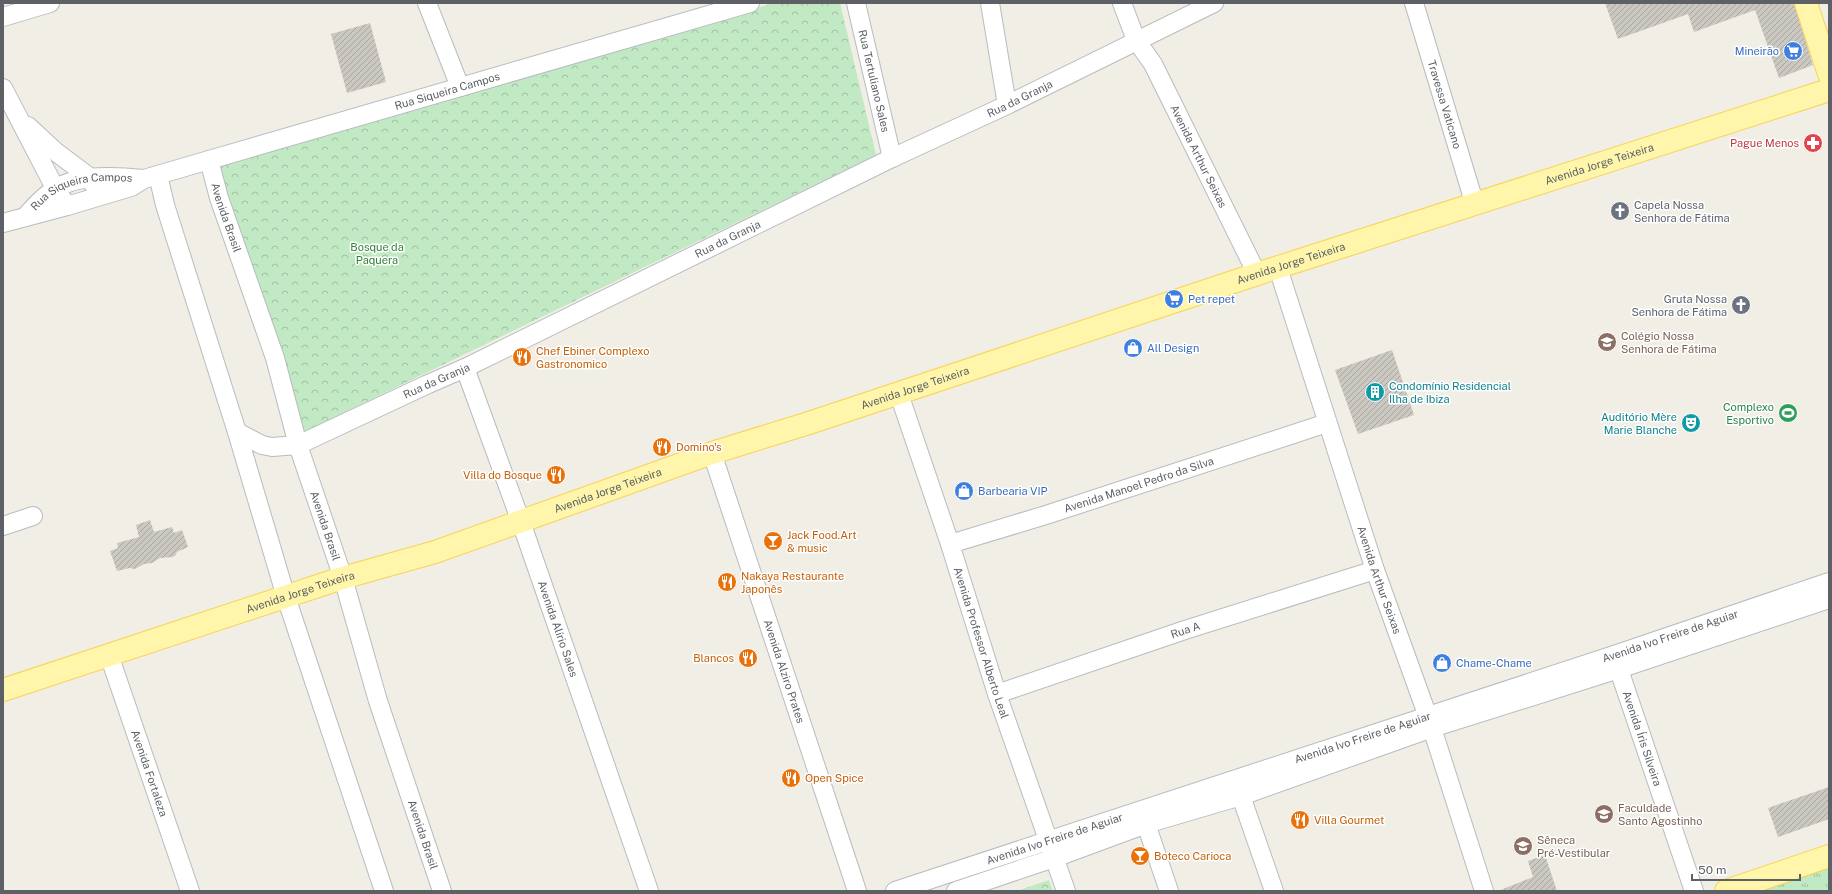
<svg xmlns="http://www.w3.org/2000/svg" width="1832" height="894" viewBox="0 0 1832 894" font-family="'Public Sans',sans-serif">
	<style>
		.grass { fill: url(#grass-tufts) }
		.forest { fill: url(#forest-crowns) }
		.building { fill: url(#building-hatch) }
		.lines { fill: none; stroke-linecap: round; stroke-linejoin: round }
		.minor-casing { stroke: #b8bbc0; stroke-width: 20 }
		.major-casing { stroke: #f8d356; stroke-width: 24 }
		.minor { stroke: #fff; stroke-width: 18 }
		.major { stroke: #fff6ab; stroke-width: 22 }
		.labels { text-anchor: middle; dominant-baseline: central; stroke-width: 3; stroke-linejoin: round; paint-order: stroke }
		.shop-label { font-size: 11px; fill: #366cbe; stroke: #fff; text-anchor: start }
		.street-label { font-size: 11px; fill: #5d6166; stroke: #fff }
		.health-label { font-size: 11px; fill: #be3a42; stroke: #fff; text-anchor: end }
		.worship-label { font-size: 11px; fill: #5b616d; stroke: #fff; text-anchor: start }
		.park-label { font-size: 11px; fill: #308238; stroke: #fff }
		.education-label { font-size: 11px; fill: #785e54; stroke: #fff; text-anchor: start }
		.food-label { font-size: 11px; fill: #c56008; stroke: #fff; text-anchor: start }
		.culture-label { font-size: 11px; fill: #0d838f; stroke: #fff; text-anchor: start }
		.leisure-label { font-size: 11px; fill: #27864d; stroke: #fff; text-anchor: end }
	</style>
	<defs>
		<pattern id="grass-tufts" width="24" height="20" patternUnits="userSpaceOnUse"><rect width="24" height="20" fill="#c1e9c3"/><path d="M3 7l-1-3M5 7V3M7 7l1-3M15 17l-1-3M17 17v-4M19 17l1-3" fill="none" stroke="#a0c0a2"/></pattern>
		<pattern id="forest-crowns" width="20" height="18" patternUnits="userSpaceOnUse"><rect width="20" height="18" fill="#c1e9c3"/><path d="M2 6a3 3 0 1 1 6 0M12 15a3 3 0 1 1 6 0" fill="none" stroke="#a0c0a2"/></pattern>
		<pattern id="building-hatch" width="6" height="6" patternUnits="userSpaceOnUse"><rect width="6" height="6" fill="#cbc8c2"/><path d="M-1 1l2-2M0 6l6-6M5 7l2-2" fill="none" stroke="#a8a6a1"/></pattern>
	</defs>
	<rect width="100%" height="100%" fill="#f0eee5"/>
	<!-- grass -->
	<path class="grass" d="M1829,859V891H1732Z"/>
	<!-- forest -->
	<path class="forest" d="M774,3H840L876,155L304,432L210,168Z
		M1049,880L1053,891H1017Z"/>
	<!-- building -->
	<path class="building" d="M1605,3H1794L1813,65L1779,78L1755,10L1694,32L1688,14L1618,39Z
		M370,23L386,82L347,93L331,34Z
		M1392,350L1414,415L1358,434L1335,370Z
		M150,520L154,532L172,527L174,533L182,530L188,547L177,552L175,556L172,557L160,558L152,563L144,564L135,569L129,568L117,571L110,551L118,548L117,543L139,537L136,525Z
		M1829,787V819L1778,837L1768,808Z
		M1545,855L1557,891H1498L1533,877L1528,861Z"/>
	<g class="lines">
		<defs>
			<g id="minor">
				<path d="M427,3L460,87"/>
				<path id="s1" d="M856,3L892,158"/>
				<path d="M990,3L1007,105"/>
				<path id="s2" d="M1122,3L1136,40L1153,64L1257,274"/>
				<path id="s3" d="M1414,3L1475,205"/>
				<path d="M3,17L50,3"/>
				<path d="M3,88L55,188L67,206"/>
				<path d="M28,126L56,152L92,179L93,184"/>
				<path id="s4" d="M209,160L219,198L275,358L298,445L343,578L378,701L442,891"/>
				<path d="M158,175L165,205L237,432L286,597L384,891"/>
				<path id="s5" d="M25,217C34,207 43,196 55,189C79,174 116,176 143,179"/>
				<path id="s6" d="M3,223L67,206L131,187L144,179L209,160L750,3"/>
				<path id="s7" d="M1278,268L1375,570L1432,728L1484,891"/>
				<path id="s8" d="M465,368L521,522L649,891"/>
				<path id="s9" d="M899,394L950,544L997,694L1066,891"/>
				<path id="s10" d="M237,432L262,445L272,447L298,445L426,385L465,368L892,158L1007,105L1214,3"/>
				<path id="s11" d="M712,453L857,891"/>
				<path d="M3,526L33,516"/>
				<path id="s12" d="M950,544L1046,515L1327,423"/>
				<path id="s13" d="M109,655L190,891"/>
				<path id="s14" d="M1615,658L1694,891"/>
				<path id="s15" d="M997,694L1185,630L1375,570"/>
				<path d="M1241,796L1274,891"/>
				<path d="M1146,824L1169,891"/>
				<path id="s16" d="M895,891L1614,655L1829,582"/>
				<path d="M956,891L1054,858L1146,824L1241,796L1432,728L1619,669L1829,599"/>
			</g>
			<g id="major">
				<path d="M1806,3L1829,74"/>
				<path id="s17" d="M3,690L339,579L435,552L712,453L809,423L1257,274L1829,90"/>
				<path d="M1726,891L1829,856"/>
			</g>
		</defs>
		<!-- minor casing -->
		<use href="#minor" class="minor-casing"/>
		<!-- major casing -->
		<use href="#major" class="major-casing"/>
		<!-- minor -->
		<use href="#minor" class="minor"/>
		<!-- major -->
		<use href="#major" class="major"/>
	</g>
	<!-- icons -->
	<defs>
		<symbol id="supermarket-disc" viewBox="-11 -11 22 22"><circle r="9.5" fill="#3f7fe0" stroke="#fff"/><path d="M-6-5.5h2.5l.6 2H6L4.5 2H-2.5L-4.4-4H-6ZM-1.5 3.2a1.3 1.3 0 1 0 .1 0ZM3 3.2a1.3 1.3 0 1 0 .1 0Z" fill="#fff"/></symbol>
		<symbol id="pharmacy-disc" viewBox="-11 -11 22 22"><circle r="9.5" fill="#e0444e" stroke="#fff"/><path d="M-2-6h4v4h4v4h-4v4h-4v-4h-4v-4h4Z" fill="#fff"/></symbol>
		<symbol id="church-disc" viewBox="-11 -11 22 22"><circle r="9.5" fill="#6b7280" stroke="#fff"/><path d="M-1.2-6h2.4v3.5h3.3v2.4h-3.3V6h-2.4V-.1h-3.3v-2.4h3.3Z" fill="#fff"/></symbol>
		<symbol id="school-disc" viewBox="-11 -11 22 22"><circle r="9.5" fill="#8d6e63" stroke="#fff"/><path d="M0-5L7-2L0 1L-7-2ZM-4 1L0 2.5L4 1V4Q0 6-4 4Z" fill="#fff"/></symbol>
		<symbol id="shop-disc" viewBox="-11 -11 22 22"><circle r="9.5" fill="#3f7fe0" stroke="#fff"/><path d="M-5-2.5h2.3a2.7 3.5 0 0 1 5.4 0H5L5.5 6h-11ZM-1.5-2.5h3a1.5 2.3 0 0 0-3 0Z" fill="#fff"/></symbol>
		<symbol id="restaurant-disc" viewBox="-11 -11 22 22"><circle r="9.5" fill="#e8710a" stroke="#fff"/><path d="M-5-6h1v4h1v-4h1v4h1v-4h1v5L-1.5 .5V6h-2V.5L-5-1ZM5-6V6H3V1.5H1.5Q1.5-4 5-6Z" fill="#fff"/></symbol>
		<symbol id="building-disc" viewBox="-11 -11 22 22"><circle r="9.5" fill="#0f9aa8" stroke="#fff"/><path d="M-4-6H4V6H1V3H-1V6H-4ZM-2.5-4.3h1.7v1.8h-1.7ZM.8-4.3h1.7v1.8H.8ZM-2.5-1h1.7V.8h-1.7ZM.8-1h1.7V.8H.8Z" fill="#fff"/></symbol>
		<symbol id="stadium-disc" viewBox="-11 -11 22 22"><circle r="9.5" fill="#2e9e5b" stroke="#fff"/><path d="M0-5a6.5 5 0 1 0 0 10a6.5 5 0 1 0 0-10ZM-3.5-1.8h7v3.6h-7Z" fill="#fff"/></symbol>
		<symbol id="theatre-disc" viewBox="-11 -11 22 22"><circle r="9.5" fill="#0f9aa8" stroke="#fff"/><path d="M-5-5.5Q0-4 5-5.5V0Q5 5 0 6Q-5 5-5 0ZM-3.3-2.5H-1v1.5H-3.3ZM1-2.5H3.3v1.5H1ZM-2.8 1Q0 5.5 2.8 1Z" fill="#fff"/></symbol>
		<symbol id="bar-disc" viewBox="-11 -11 22 22"><circle r="9.5" fill="#e8710a" stroke="#fff"/><path d="M-6-5H6L.8 .8V4.5H3.5V6h-7V4.5H-.8V.8Z" fill="#fff"/></symbol>
		<symbol id="university-disc" viewBox="-11 -11 22 22"><circle r="9.5" fill="#8d6e63" stroke="#fff"/><path d="M0-5L7-2L0 1L-7-2ZM-4 1L0 2.5L4 1V4Q0 6-4 4Z" fill="#fff"/></symbol>
	</defs>
	<g fill-rule="evenodd">
		<use href="#supermarket-disc" x="1782" y="40" width="22" height="22"/>
		<use href="#pharmacy-disc" x="1802" y="132" width="22" height="22"/>
		<use href="#church-disc" x="1609" y="200" width="22" height="22"/>
		<use href="#supermarket-disc" x="1163" y="288" width="22" height="22"/>
		<use href="#church-disc" x="1730" y="294" width="22" height="22"/>
		<use href="#school-disc" x="1596" y="331" width="22" height="22"/>
		<use href="#shop-disc" x="1122" y="337" width="22" height="22"/>
		<use href="#restaurant-disc" x="511" y="346" width="22" height="22"/>
		<use href="#building-disc" x="1364" y="381" width="22" height="22"/>
		<use href="#stadium-disc" x="1777" y="402" width="22" height="22"/>
		<use href="#theatre-disc" x="1680" y="412" width="22" height="22"/>
		<use href="#restaurant-disc" x="651" y="436" width="22" height="22"/>
		<use href="#restaurant-disc" x="545" y="464" width="22" height="22"/>
		<use href="#shop-disc" x="953" y="480" width="22" height="22"/>
		<use href="#bar-disc" x="762" y="530" width="22" height="22"/>
		<use href="#restaurant-disc" x="716" y="571" width="22" height="22"/>
		<use href="#restaurant-disc" x="737" y="647" width="22" height="22"/>
		<use href="#shop-disc" x="1431" y="652" width="22" height="22"/>
		<use href="#restaurant-disc" x="780" y="767" width="22" height="22"/>
		<use href="#university-disc" x="1593" y="803" width="22" height="22"/>
		<use href="#restaurant-disc" x="1289" y="809" width="22" height="22"/>
		<use href="#school-disc" x="1512" y="835" width="22" height="22"/>
		<use href="#bar-disc" x="1129" y="845" width="22" height="22"/>
	</g>
	<g class="labels">
		<!-- shop labels -->
		<g class="shop-label">
			<text x="1779" y="51" text-anchor="end">Mineirão</text>
			<text x="1188" y="299">Pet repet</text>
			<text x="1147" y="348">All Design</text>
			<text x="978" y="491">Barbearia VIP</text>
			<text x="1456" y="663">Chame-Chame</text>
		</g>
		<!-- street labels -->
		<g class="street-label">
			<text stroke="none"><textPath href="#s1" startOffset="80">Rua Tertuliano Sales</textPath></text>
			<text stroke="none"><textPath href="#s6" startOffset="464">Rua Siqueira Campos</textPath></text>
			<text stroke="none"><textPath href="#s10" startOffset="865">Rua da Granja</textPath></text>
			<text stroke="none"><textPath href="#s3" startOffset="106">Travessa Vaticano</textPath></text>
			<text stroke="none"><textPath href="#s2" startOffset="172">Avenida Arthur Seixas</textPath></text>
			<text stroke="none"><textPath href="#s17" startOffset="1681">Avenida Jorge Teixeira</textPath></text>
			<text stroke="none"><textPath href="#s5" startOffset="66">Rua Siqueira Campos</textPath></text>
			<text stroke="none"><textPath href="#s4" startOffset="60">Avenida Brasil</textPath></text>
			<text stroke="none"><textPath href="#s10" startOffset="541">Rua da Granja</textPath></text>
			<text stroke="none"><textPath href="#s17" startOffset="1357">Avenida Jorge Teixeira</textPath></text>
			<text stroke="none"><textPath href="#s10" startOffset="217">Rua da Granja</textPath></text>
			<text stroke="none"><textPath href="#s17" startOffset="961">Avenida Jorge Teixeira</textPath></text>
			<text stroke="none"><textPath href="#s12" startOffset="198">Avenida Manoel Pedro da Silva</textPath></text>
			<text stroke="none"><textPath href="#s17" startOffset="637">Avenida Jorge Teixeira</textPath></text>
			<text stroke="none"><textPath href="#s4" startOffset="384">Avenida Brasil</textPath></text>
			<text stroke="none"><textPath href="#s7" startOffset="328">Avenida Arthur Seixas</textPath></text>
			<text stroke="none"><textPath href="#s17" startOffset="313">Avenida Jorge Teixeira</textPath></text>
			<text stroke="none"><textPath href="#s8" startOffset="277">Avenida Alírio Sales</textPath></text>
			<text stroke="none"><textPath href="#s15" startOffset="199">Rua A</textPath></text>
			<text stroke="none"><textPath href="#s16" startOffset="816">Avenida Ivo Freire de Aguiar</textPath></text>
			<text stroke="none"><textPath href="#s9" startOffset="262">Avenida Professor Alberto Leal</textPath></text>
			<text stroke="none"><textPath href="#s11" startOffset="230">Avenida Alziro Prates</textPath></text>
			<text stroke="none"><textPath href="#s16" startOffset="492">Avenida Ivo Freire de Aguiar</textPath></text>
			<text stroke="none"><textPath href="#s14" startOffset="85">Avenida Íris Silveira</textPath></text>
			<text stroke="none"><textPath href="#s13" startOffset="125">Avenida Fortaleza</textPath></text>
			<text stroke="none"><textPath href="#s4" startOffset="708">Avenida Brasil</textPath></text>
			<text stroke="none"><textPath href="#s16" startOffset="168">Avenida Ivo Freire de Aguiar</textPath></text>
		</g>
		<!-- health labels -->
		<g class="health-label">
			<text x="1799" y="143">Pague Menos</text>
		</g>
		<!-- worship labels -->
		<g class="worship-label">
			<text x="1634" y="205">Capela Nossa<tspan x="1634" dy="13">Senhora de Fátima</tspan></text>
			<text x="1727" y="299" text-anchor="end">Gruta Nossa<tspan x="1727" dy="13">Senhora de Fátima</tspan></text>
		</g>
		<!-- park labels -->
		<g class="park-label">
			<text x="377" y="247">Bosque da<tspan x="377" dy="13">Paquera</tspan></text>
		</g>
		<!-- education labels -->
		<g class="education-label">
			<text x="1621" y="336">Colégio Nossa<tspan x="1621" dy="13">Senhora de Fátima</tspan></text>
			<text x="1618" y="808">Faculdade<tspan x="1618" dy="13">Santo Agostinho</tspan></text>
			<text x="1537" y="840">Sêneca<tspan x="1537" dy="13">Pré-Vestibular</tspan></text>
		</g>
		<!-- food labels -->
		<g class="food-label">
			<text x="536" y="351">Chef Ebiner Complexo<tspan x="536" dy="13">Gastronomico</tspan></text>
			<text x="676" y="447">Domino's</text>
			<text x="542" y="475" text-anchor="end">Villa do Bosque</text>
			<text x="787" y="535">Jack Food.Art<tspan x="787" dy="13">&amp; music</tspan></text>
			<text x="741" y="576">Nakaya Restaurante<tspan x="741" dy="13">Japonês</tspan></text>
			<text x="734" y="658" text-anchor="end">Blancos</text>
			<text x="805" y="778">Open Spice</text>
			<text x="1314" y="820">Villa Gourmet</text>
			<text x="1154" y="856">Boteco Carioca</text>
		</g>
		<!-- culture labels -->
		<g class="culture-label">
			<text x="1389" y="386">Condomínio Residencial<tspan x="1389" dy="13">Ilha de Ibiza</tspan></text>
			<text x="1677" y="417" text-anchor="end">Auditório Mère<tspan x="1677" dy="13">Marie Blanche</tspan></text>
		</g>
		<!-- leisure labels -->
		<g class="leisure-label">
			<text x="1774" y="407">Complexo<tspan x="1774" dy="13">Esportivo</tspan></text>
		</g>
	</g>
	<!-- border -->
	<rect width="1832" height="894" fill="none" stroke="#5d6166" stroke-width="8"/>
	<!-- scale -->
	<path d="M1692 874v6h108v-6" fill="none" stroke="#5d6166" stroke-width="2"/>
	<text x="1698" y="874" font-size="12" fill="#5d6166" stroke="#ffffff" stroke-width="3" paint-order="stroke">50 m</text>
</svg>
